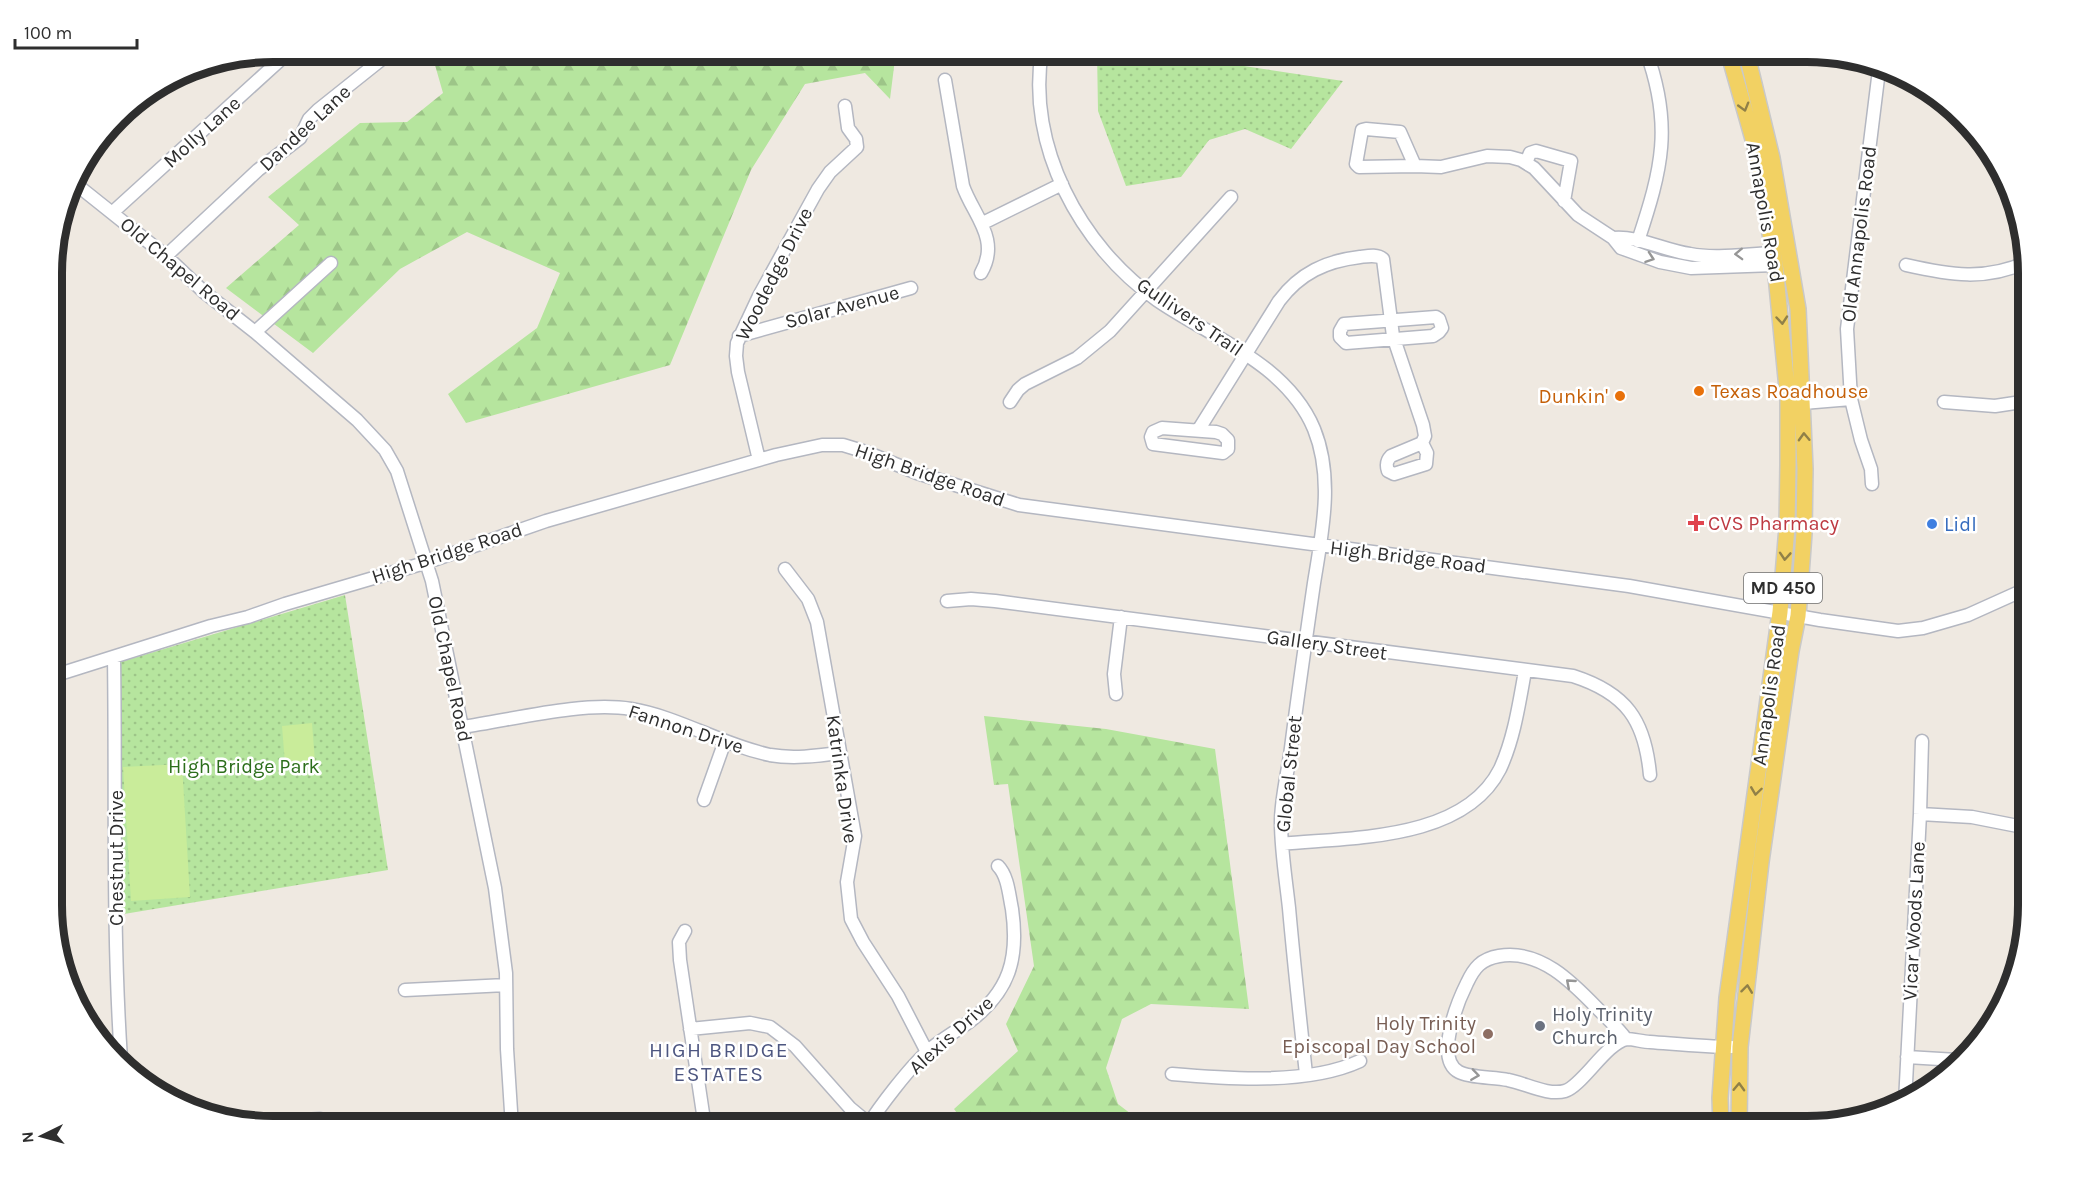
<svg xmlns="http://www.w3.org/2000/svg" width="2079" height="1178" viewBox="0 0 2079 1178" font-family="Karla,sans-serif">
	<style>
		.forest { fill: url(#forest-firs) }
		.park { fill: url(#park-dots) }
		.pitch { fill: #c9ec9a }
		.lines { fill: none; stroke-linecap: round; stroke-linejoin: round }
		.minor-casing { stroke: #b4b7c1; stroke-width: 15 }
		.major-casing { stroke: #c9c9c9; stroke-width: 18 }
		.minor { stroke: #fff; stroke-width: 12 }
		.major { stroke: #f2d163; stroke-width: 15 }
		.rail { stroke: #a3a6b8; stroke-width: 2 }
		.oneway { stroke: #908048 }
		.oneway2 { stroke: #969696 }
		.food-dot { fill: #e8710a; stroke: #fff; stroke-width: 2 }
		.health-dot { fill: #e0444e; stroke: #fff; stroke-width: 2 }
		.shop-dot { fill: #3f7fe0; stroke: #fff; stroke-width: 2 }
		.worship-dot { fill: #6b7280; stroke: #fff; stroke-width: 2 }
		.education-dot { fill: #8d6e63; stroke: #fff; stroke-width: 2 }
		.labels { text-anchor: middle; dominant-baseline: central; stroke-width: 5; stroke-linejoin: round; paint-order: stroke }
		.shield { fill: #fff; stroke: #6d6d6d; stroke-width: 1.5 }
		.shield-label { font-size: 18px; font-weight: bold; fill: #2e2e2e }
		.street-label { font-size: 20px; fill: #2e2e2e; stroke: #fff }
		.food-label { font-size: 20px; fill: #c56008; stroke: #fff; text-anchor: start }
		.health-label { font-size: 20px; fill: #be3a42; stroke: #fff; text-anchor: start }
		.shop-label { font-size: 20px; fill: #366cbe; stroke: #fff; text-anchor: start }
		.park-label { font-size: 20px; fill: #2c6e1b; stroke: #fff }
		.worship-label { font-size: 20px; fill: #5b616d; stroke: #fff; text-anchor: start }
		.education-label { font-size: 20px; fill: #785e54; stroke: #fff; text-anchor: end }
		.neighbourhood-label { font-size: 21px; letter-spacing: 1.5px; fill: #4d5680; stroke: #fff }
		.rim { fill: none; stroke: #2e2e2e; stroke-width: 8 }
	</style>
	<defs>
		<pattern id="forest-firs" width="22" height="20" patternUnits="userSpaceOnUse" patternTransform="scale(1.5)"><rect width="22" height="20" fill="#b6e59e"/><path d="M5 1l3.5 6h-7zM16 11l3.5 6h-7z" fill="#9dc588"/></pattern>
		<pattern id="park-dots" width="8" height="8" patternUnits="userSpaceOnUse" patternTransform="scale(1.5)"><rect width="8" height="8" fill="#b6e59e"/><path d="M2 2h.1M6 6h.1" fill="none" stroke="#9dc588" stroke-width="1.8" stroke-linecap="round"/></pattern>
	</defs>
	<rect width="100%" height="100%" fill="#efe9e1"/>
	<!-- forest -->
	<path class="forest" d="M431,51H896L890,99L865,73L805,84L751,170L670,365L466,423L448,394L537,328L560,273L467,232L400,269L313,353L226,288L299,225L268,197L360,123L407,122L443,93Z
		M984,716L1106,729L1215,749L1249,1009L1151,1004L1122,1019L1106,1068L1118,1104L1148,1127H967L954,1109L1018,1051L1006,1024L1034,966L1008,784L994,785Z"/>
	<!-- park -->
	<path class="park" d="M1097,51H1145L1343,81L1291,149L1245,129L1209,140L1181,177L1126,186L1098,111Z
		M345,595L388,870L118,915L117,663Z"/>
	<!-- pitch -->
	<path class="pitch" d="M312,723L315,762L285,764L282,726Z
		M182,764L190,897L131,901L123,767Z"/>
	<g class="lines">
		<defs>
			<path id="minor" d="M1042,51C1026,145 1080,246 1157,300C1211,337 1287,364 1314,429C1334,478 1322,533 1314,583C1306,638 1298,693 1291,748C1288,772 1281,798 1281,822C1281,851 1286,880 1289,908C1294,964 1300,1019 1306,1074
				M945,80L963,186C973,215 1001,239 981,273
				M1366,129L1400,132L1415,166L1359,167L1356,164L1362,130Z
				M1526,163L1530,153L1536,151L1571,161L1564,201
				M1415,166L1441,167L1487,156L1510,157L1521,160L1534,168L1578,215L1613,238L1621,248L1660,262L1691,268L1775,265
				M72,181L166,256L204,292L255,332L357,420L385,450L397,471L432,581L495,888L506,973L507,1049L512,1127
				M113,212L290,51
				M983,223L1062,184
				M1613,238C1636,235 1666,251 1690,254C1716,259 1746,254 1773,253
				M1638,241C1662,169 1673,125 1646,51
				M166,256L258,170L300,138L309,119L318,110L392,51
				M1906,265C1950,275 1985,281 2027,262
				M1436,317L1439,319L1442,328L1439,332L1433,336L1346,343L1340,337V331L1344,324Z
				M255,332L331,263
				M739,336L911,288
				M1010,402L1018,390L1025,384L1077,358L1110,331L1231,197
				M1944,402L1995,406L2028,401
				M1803,403L1851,399
				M1162,428L1216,432L1222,434L1228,440V449L1223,453L1153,444L1151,437L1153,432Z
				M1199,429L1279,301C1300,273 1326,261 1360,257C1368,256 1377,254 1383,259L1393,336L1423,425L1425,436L1422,443
				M1422,443L1427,453L1426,464L1394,474L1388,471C1386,465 1386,461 1391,456Z
				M759,460L738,372L736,356L737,343L759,296L818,189L830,172L857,147L856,139L848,128L845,106
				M1872,484L1871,469L1861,440L1851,399L1847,329L1879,70
				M785,569L808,599L817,622L855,836L847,882L851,919L863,942L898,996L927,1052
				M947,601L971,599L995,601L1573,676C1626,693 1645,720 1650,775
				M114,657C116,791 112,925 121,1059
				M53,676L211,626L248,617L285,604L428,562L546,521L776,455L822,445H843L866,452L917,473L1019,505L1629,586L1820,620L1898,631L1923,628L1968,615L2028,588
				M1116,694L1114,674L1121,617
				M462,727C512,720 582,701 631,709C679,717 722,745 770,755C792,759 817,756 839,753
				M704,800L725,741
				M1920,814L1972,817L2028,828
				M1282,844C1351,837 1464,841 1500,769C1514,739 1519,704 1525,671
				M685,931L679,942L680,960L705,1127
				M405,990L506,985
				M690,1029L750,1023L770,1027L795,1046L850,1108L873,1127
				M1626,1039C1618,1028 1608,1019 1598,1009C1572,982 1540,949 1499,956C1481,959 1474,968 1467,983C1458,1001 1434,1059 1459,1072C1470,1078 1494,1077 1508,1080C1525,1083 1548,1096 1565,1091C1582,1086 1607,1042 1627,1039C1634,1039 1643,1042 1650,1042C1677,1044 1704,1047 1732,1047
				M1907,1057L1957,1060
				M1172,1074C1229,1079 1308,1085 1360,1061
				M1905,1102L1920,814L1922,741
				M271,1122L320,1119L349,1127
				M867,1127C879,1107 910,1067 928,1051C940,1040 955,1032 969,1022C1010,991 1019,958 1012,909C1009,895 1008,876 998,866"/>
			<path id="major" d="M1721,1127L1720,1098L1727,998L1780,612L1787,527L1788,465V399L1775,265L1758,157L1728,51
				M1739,1127L1740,1047L1761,862L1791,651L1798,616L1804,533L1805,469L1798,309L1772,158L1746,51"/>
		</defs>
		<!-- minor casing -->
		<use href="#minor" class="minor-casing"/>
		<!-- major casing -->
		<use href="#major" class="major-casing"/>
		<!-- minor -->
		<use href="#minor" class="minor"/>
		<!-- major -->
		<use href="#major" class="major"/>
		<!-- rail -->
		<path class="rail" d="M116,119L144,95"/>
	</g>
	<!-- one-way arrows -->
	<defs><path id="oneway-chevron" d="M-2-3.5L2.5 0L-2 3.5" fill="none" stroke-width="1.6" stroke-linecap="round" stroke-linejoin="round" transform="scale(1.5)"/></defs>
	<g class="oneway">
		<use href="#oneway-chevron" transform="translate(1744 107) rotate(74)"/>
		<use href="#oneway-chevron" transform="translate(1782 320) rotate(85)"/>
		<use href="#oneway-chevron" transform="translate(1804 437) rotate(-92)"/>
		<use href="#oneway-chevron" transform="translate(1785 556) rotate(94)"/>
		<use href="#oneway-chevron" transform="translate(1756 791) rotate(98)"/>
		<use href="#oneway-chevron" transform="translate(1747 989) rotate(-83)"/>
		<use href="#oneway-chevron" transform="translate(1739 1087) rotate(-88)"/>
	</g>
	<g class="oneway2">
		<use href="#oneway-chevron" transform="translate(1739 254) rotate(178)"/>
		<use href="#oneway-chevron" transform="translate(1650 258) rotate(19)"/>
		<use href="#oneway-chevron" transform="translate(1570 983) rotate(-139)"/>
		<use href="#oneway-chevron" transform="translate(1475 1075) rotate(8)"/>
	</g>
	<!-- markers -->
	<g class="food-dot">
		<circle cx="1699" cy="391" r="6"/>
		<circle cx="1620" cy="396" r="6"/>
	</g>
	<path class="health-dot" d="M1693 514h6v6h6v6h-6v6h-6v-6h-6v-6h6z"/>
	<circle class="shop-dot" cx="1932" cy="524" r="6"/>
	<circle class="worship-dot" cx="1540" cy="1026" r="6"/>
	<circle class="education-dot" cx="1488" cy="1034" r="6"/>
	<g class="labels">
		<!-- shield labels -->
		<rect class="shield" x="1744" y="573" width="78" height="30" rx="4.5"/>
		<g class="shield-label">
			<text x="1783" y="588">MD 450</text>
		</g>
		<!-- street labels -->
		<g class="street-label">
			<text transform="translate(305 128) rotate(-43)">Dandee Lane</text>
			<text transform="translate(202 132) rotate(-42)">Molly Lane</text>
			<text transform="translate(1765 212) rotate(80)">Annapolis Road</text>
			<text transform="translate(1859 234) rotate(-83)">Old Annapolis Road</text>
			<text transform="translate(180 269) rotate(40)">Old Chapel Road</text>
			<text transform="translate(774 274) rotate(-63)">Woodedge Drive</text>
			<text transform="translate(842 307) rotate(-15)">Solar Avenue</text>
			<text transform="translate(1190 317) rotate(34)">Gullivers Trail</text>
			<text transform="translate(930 475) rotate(19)">High Bridge Road</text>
			<text transform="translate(447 553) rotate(-18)">High Bridge Road</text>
			<text transform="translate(1408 557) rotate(7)">High Bridge Road</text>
			<text transform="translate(1327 645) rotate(8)">Gallery Street</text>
			<text transform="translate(450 669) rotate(78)">Old Chapel Road</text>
			<text transform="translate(1769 695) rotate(-82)">Annapolis Road</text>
			<text transform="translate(686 729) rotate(18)">Fannon Drive</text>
			<text transform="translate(1289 774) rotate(-84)">Global Street</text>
			<text transform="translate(842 779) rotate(82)">Katrinka Drive</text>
			<text transform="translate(116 858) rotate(-90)">Chestnut Drive</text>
			<text transform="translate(1914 921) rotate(-87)">Vicar Woods Lane</text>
			<text transform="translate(951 1035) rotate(-42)">Alexis Drive</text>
		</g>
		<!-- food labels -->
		<g class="food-label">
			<text x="1711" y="391">Texas Roadhouse</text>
			<text x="1608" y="396" text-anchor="end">Dunkin'</text>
		</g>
		<!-- health labels -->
		<g class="health-label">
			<text x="1708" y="523">CVS Pharmacy</text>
		</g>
		<!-- shop labels -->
		<g class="shop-label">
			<text x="1944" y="524">Lidl</text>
		</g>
		<!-- park labels -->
		<g class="park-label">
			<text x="244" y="766">High Bridge Park</text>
		</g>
		<!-- worship labels -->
		<g class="worship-label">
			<text x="1552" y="1014">Holy Trinity<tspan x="1552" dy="23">Church</tspan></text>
		</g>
		<!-- education labels -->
		<g class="education-label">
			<text x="1476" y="1023">Holy Trinity<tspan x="1476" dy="23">Episcopal Day School</tspan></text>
		</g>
		<!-- neighbourhood labels -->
		<g class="neighbourhood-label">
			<text x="719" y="1050">HIGH BRIDGE<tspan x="719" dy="24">ESTATES</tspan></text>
		</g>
	</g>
	<!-- crop -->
	<path d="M0 0H2079V1178H0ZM273 62H1807A211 211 0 0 1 2018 273V905A211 211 0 0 1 1807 1116H273A211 211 0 0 1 62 905V273A211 211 0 0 1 273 62Z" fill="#fff" fill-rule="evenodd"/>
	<path class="rim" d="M273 62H1807A211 211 0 0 1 2018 273V905A211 211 0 0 1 1807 1116H273A211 211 0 0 1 62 905V273A211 211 0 0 1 273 62Z"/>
	<!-- north arrow -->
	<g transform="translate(42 1136) rotate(265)" stroke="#ffffff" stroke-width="4.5" paint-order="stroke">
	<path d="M0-4.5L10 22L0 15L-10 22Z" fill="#2e2e2e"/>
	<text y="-9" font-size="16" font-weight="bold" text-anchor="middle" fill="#2e2e2e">N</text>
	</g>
	<!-- scale -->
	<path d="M15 39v9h122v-9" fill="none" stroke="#2e2e2e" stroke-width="3"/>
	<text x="24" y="39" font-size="18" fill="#2e2e2e" stroke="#ffffff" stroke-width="4.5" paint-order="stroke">100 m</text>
</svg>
